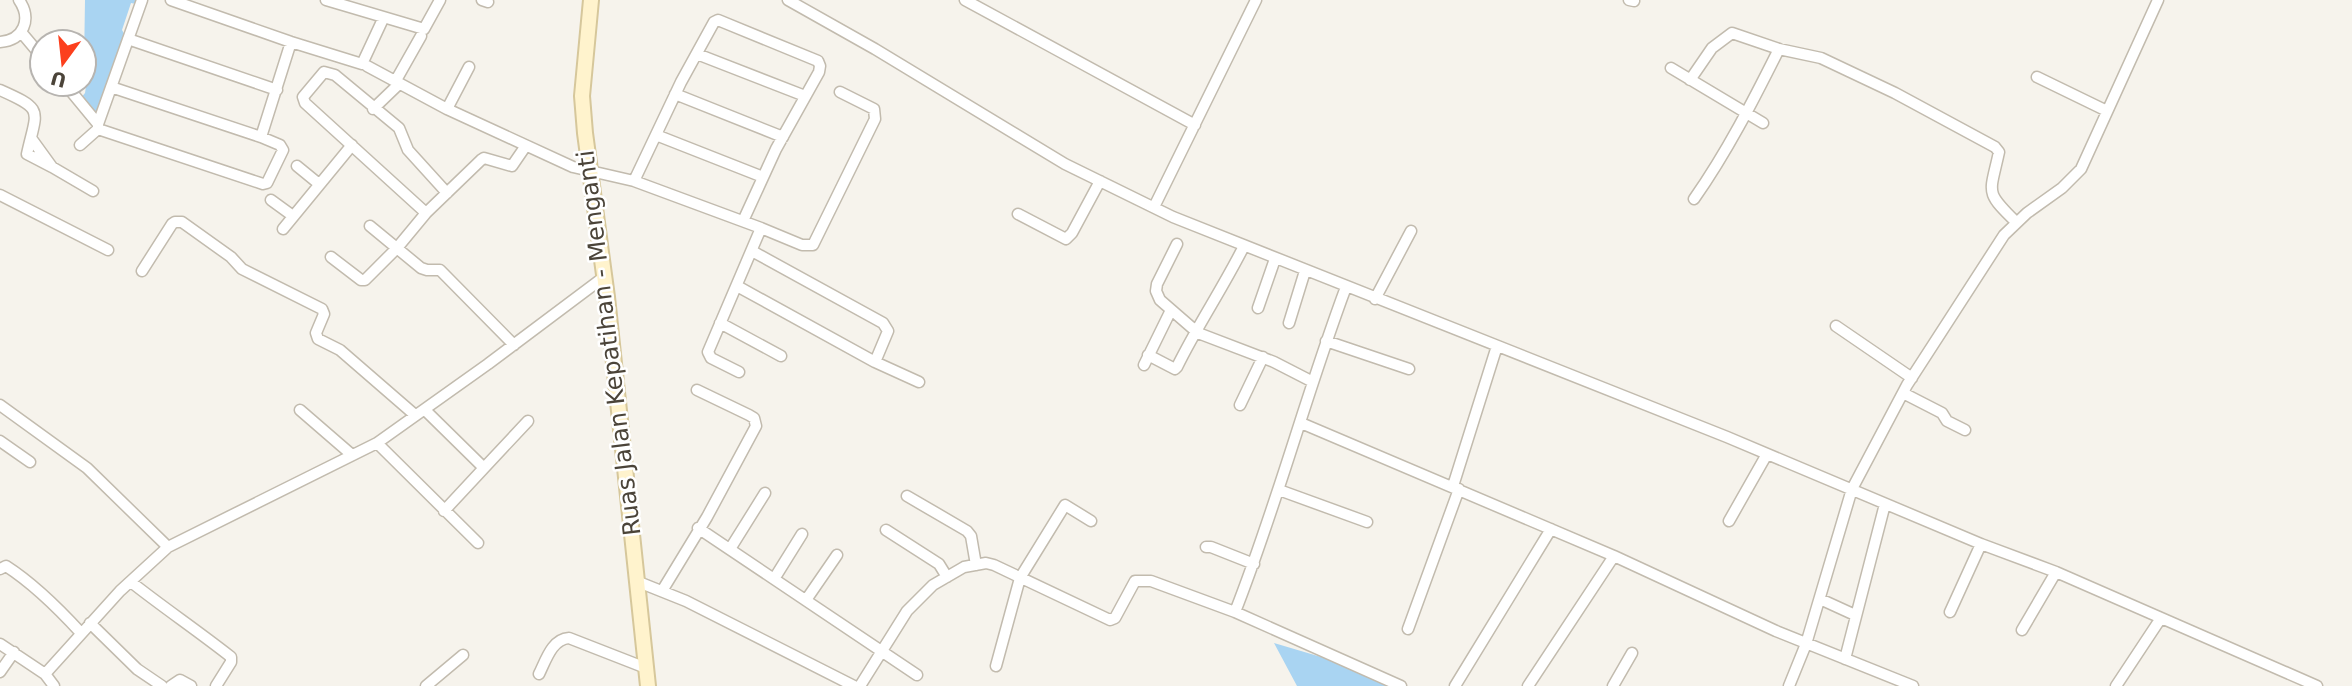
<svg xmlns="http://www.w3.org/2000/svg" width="2352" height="686" viewBox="0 0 2352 686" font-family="'DejaVu Sans',sans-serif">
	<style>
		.water { fill: #a9d4f2 }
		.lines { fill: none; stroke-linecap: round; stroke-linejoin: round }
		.minor-casing { stroke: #c2bbae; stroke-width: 13 }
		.secondary-casing { stroke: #d6c79b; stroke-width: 18 }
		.minor { stroke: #fff; stroke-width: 10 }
		.secondary { stroke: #fff3cd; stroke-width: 14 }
		.labels { text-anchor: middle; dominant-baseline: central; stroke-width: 5; stroke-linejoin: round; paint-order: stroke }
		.street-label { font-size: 24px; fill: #4b4439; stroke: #fff }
	</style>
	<rect width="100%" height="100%" fill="#f6f3ec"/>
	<!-- water -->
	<path class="water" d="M85,0H139L136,4L131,3L122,30L126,37L97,115L81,98L85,93L89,66L84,64Z
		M1274,643L1365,670L1402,686H1297Z"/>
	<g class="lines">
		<defs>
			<path id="minor" d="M171,0L291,42L362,64L383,19
				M326,0L424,29L440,0
				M482,0L488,2
				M788,0L875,49L1065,164L1173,217L1727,437L1981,544L2056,572L2022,630
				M965,0L1195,125
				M1629,0L1634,1
				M21,32L42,57
				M128,39L277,90
				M0,42C24,40 32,19 19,0
				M697,54L805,96
				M367,66L447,109L573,167L634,181L761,228L708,352L711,358L739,372
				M1671,68L1763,123
				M2037,77L2107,111
				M1690,80L1712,48L1732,33L1779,49
				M395,82L421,36
				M65,84L98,124
				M111,87L261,137L280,145L283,150L267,183L263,184L98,129V124L142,0
				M0,90C45,110 37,109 27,154L52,167L31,138
				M675,94L783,137
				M373,109L399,84
				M447,109L469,67
				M656,135L763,177
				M261,137L291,42
				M80,145L98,129
				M297,166L319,184
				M52,167L93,191
				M634,181L681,82L714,22L718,20L818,61L820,66L819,72L776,149L743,221
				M0,195L108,250
				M1694,199C1727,152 1753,101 1779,49L1821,58L1895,93L1995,147L1999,152C1990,194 1984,191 2016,222
				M271,200L293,216
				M1154,207L1256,0
				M426,213L305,103L303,97L324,72L335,75L399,128L408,150L447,193
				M1018,214L1066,239L1072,233L1100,181
				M370,226L421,268L427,270H440L514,345
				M761,228L802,245H813L875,119L874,109L840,92
				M283,229L352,145
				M1177,244L1157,284L1156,291L1160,300L1198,333L1274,362L1313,382
				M752,251L883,323L888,331L875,362
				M331,257L361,280H365L397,248L426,213L481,160L484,158L512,166L525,147
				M142,271L172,224L175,222H182L231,257L242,269L322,309L324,314L316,333L318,339L340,350L415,415
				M737,286L875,362L919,382
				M1375,299L1411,231
				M1258,308L1275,259
				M720,323L781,356
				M1289,323L1305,271
				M1836,326L1912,378
				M1326,341L1409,369
				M1148,355L1175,369L1177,367C1197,326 1223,288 1244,246
				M1144,365L1171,310
				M1903,393L1942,413L1947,421L1965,430
				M0,405L87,468L168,547
				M1240,405L1263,357
				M300,410L352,455
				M425,410L484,468L444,511
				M1301,423L1614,556L1776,631L1913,686
				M0,441L30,462
				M377,443L478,543
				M484,468L528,421
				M1453,486L1497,346
				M1279,490L1367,522
				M907,496L967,531L971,536L976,565
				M1729,521L1767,454
				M698,528L917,675
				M886,530L939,564L947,577
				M1206,547H1211L1254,564
				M730,549L765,493
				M0,569L6,566C34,584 59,609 81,633
				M2056,572L2317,686
				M774,579L802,534
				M636,581L686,601L854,686
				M131,582C164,608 198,631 231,657V662L216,686
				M662,591L707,517L756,426L754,418L749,415L697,390
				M1820,599L1855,615
				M806,600L837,555
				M1235,612C1277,505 1306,394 1346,287
				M1950,612L1981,544
				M90,623L137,669L162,686
				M1408,629L1459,489
				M0,644L45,674L54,686
				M1845,659L1885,504
				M996,666L1020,578L1065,505L1091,521
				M0,672L14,652
				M45,674L120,591L168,547L377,443L488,364L604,277
				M539,674C546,660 552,639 569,638L646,668
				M171,686L180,680L191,686
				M426,686L463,655
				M860,686L907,611L933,585L964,567L986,563L994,565L1110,620L1115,618L1135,581H1151L1235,612L1401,686
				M1455,686L1551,529
				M1528,686L1614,556
				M1613,686L1632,653
				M1789,686L1806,644L1852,489L1907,385L2004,235L2027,213L2062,188L2081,169L2158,0
				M2116,686L2161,618"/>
			<path id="secondary" d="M591,0L582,96L585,133L607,297L648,686"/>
		</defs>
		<!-- minor casing -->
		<use href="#minor" class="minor-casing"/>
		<!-- secondary casing -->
		<use href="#secondary" class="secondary-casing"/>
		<!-- minor -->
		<use href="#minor" class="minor"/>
		<!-- secondary -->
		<use href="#secondary" class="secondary"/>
	</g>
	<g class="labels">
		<!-- street labels -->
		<g class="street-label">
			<text transform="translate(609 343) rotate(-97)">Ruas Jalan Kepatihan - Menganti</text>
		</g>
	</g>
	<!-- north arrow -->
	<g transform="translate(63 63) rotate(195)"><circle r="33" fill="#ffffff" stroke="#b7b4b0" stroke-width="2"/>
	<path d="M0-5L12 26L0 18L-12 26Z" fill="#fc3f1d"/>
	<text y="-10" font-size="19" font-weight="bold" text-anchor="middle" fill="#4b4439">U</text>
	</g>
</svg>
